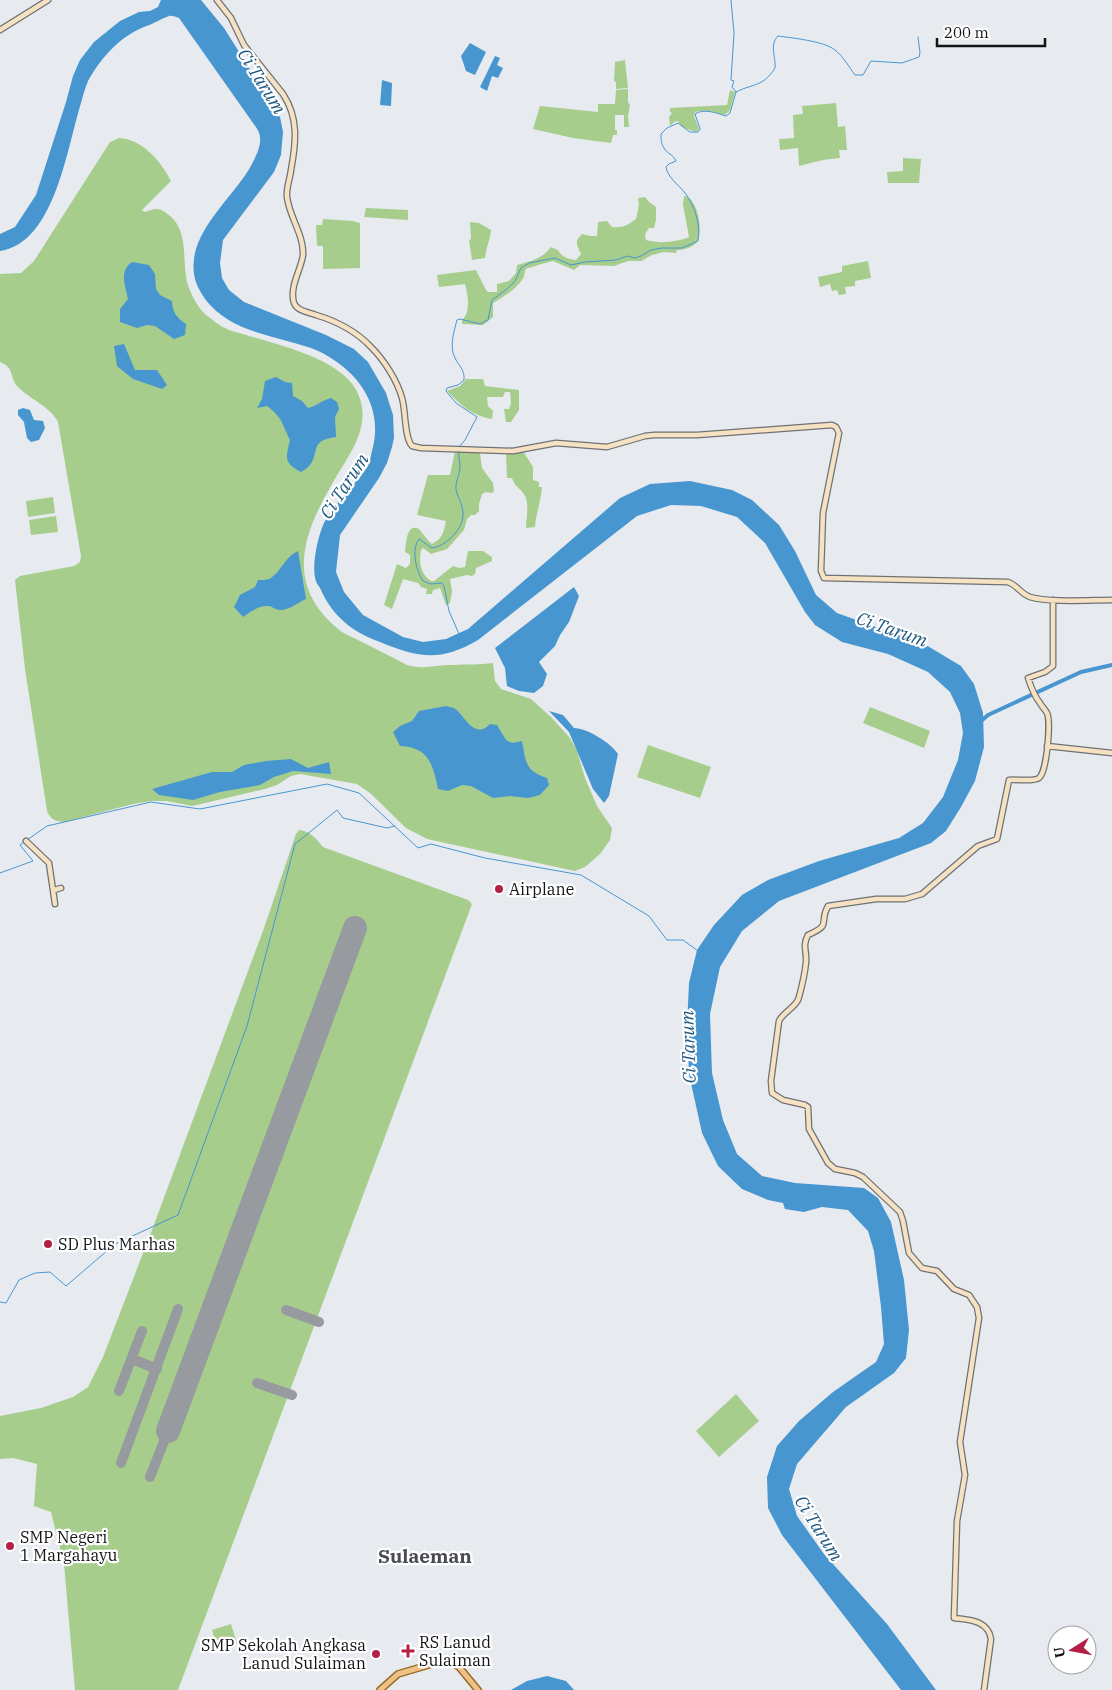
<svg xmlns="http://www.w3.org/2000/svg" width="1112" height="1690" viewBox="0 0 1112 1690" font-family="'IBM Plex Serif',serif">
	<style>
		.green { fill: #a7cd8d }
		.water { fill: #4796d0 }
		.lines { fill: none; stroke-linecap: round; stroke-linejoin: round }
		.stream { stroke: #4796d0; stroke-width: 1 }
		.canal { stroke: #4796d0; stroke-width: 4 }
		.taxiway { stroke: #979a9e; stroke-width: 10 }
		.runway { stroke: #979a9e; stroke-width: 24 }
		.secondary-casing { stroke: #6e7276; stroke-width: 7 }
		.primary-casing { stroke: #9a6b29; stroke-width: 8 }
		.secondary { stroke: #f6e1c2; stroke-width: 4.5 }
		.primary { stroke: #eec285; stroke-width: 5 }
		.poi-dot { fill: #b32046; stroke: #fff; stroke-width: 2 }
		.labels { text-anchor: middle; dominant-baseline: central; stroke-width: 4.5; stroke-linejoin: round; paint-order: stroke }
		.poi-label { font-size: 16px; fill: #131416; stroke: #fff; text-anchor: start }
		.water-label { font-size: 18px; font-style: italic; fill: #205981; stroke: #fff }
		.quarter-label { font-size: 19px; font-weight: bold; fill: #484b4f; stroke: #fff }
	</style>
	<rect width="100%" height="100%" fill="#e7ebf0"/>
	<!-- green -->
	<path class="green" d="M625,60L628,88L616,89V82L614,81L615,62Z
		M628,89V102L630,105L628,116L629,127H624V115H615V130H617V135H613L611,143L573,138L533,129L540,106L598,112V104H615L616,90Z
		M730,90L735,92L730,110L725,115C715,112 705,109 695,112L694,116L699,129L696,132L682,127L678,121L674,122L670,126L669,117L672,113L670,112V108L727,105Z
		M836,103L838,127L845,126L847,150H839L840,158L823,160L799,166L798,148L780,150L779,139L794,138L793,115L803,114L802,106Z
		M119,138C142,139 161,161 171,181L142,210L145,212C149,211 152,209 156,209C161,209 165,212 169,215C189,231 182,260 187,282C190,293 198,308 206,315C212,319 218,325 225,328C230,331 237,332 243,334C277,345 346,359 359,396C372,430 346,458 331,486C302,536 286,585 337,628C343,634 353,637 360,641C376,649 392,657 407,665C425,670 434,665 452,665C466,664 479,665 493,663L495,681L501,689L531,699L551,717L570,738L577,751L585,778L597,806L612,828L610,840L600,854L585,867L575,871L427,839L406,828L370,793L357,784L300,774L291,776L277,785L265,789L201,804L192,806L167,801H151L133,804L64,822C55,821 51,820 47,811L25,669L15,580L20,576L74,566L80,562L81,556L58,422C50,406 29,399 17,386C9,376 15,368 0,362V274L21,273L34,261L110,142Z
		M903,158L921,159L919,183H888L887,172L903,171Z
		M684,196C698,197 705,235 695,244C691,248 682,250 677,250L676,253L664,252L652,255L641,261H628L614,266L580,265L574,270L553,261C549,262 527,268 526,269C524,272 525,277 522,280C515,290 503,297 493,303V317L483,325L462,324V320C471,312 468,295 465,284L439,287L437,275L476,270L486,290L488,292H497V284L509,281L516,273L517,265C531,261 542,259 551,247L558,250C561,257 569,259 576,260L581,254L577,245V240L582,234L590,236H597L598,222L607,221L612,227C623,228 628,225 636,219L639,205L638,198L645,197L648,201L656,207V220L654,228H649L645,234L646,240C659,244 677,242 689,237L683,205Z
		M366,208L408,210V220L364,217Z
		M323,219L353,221L360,223V268L323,269V246H317L316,225H322Z
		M470,222L479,223L491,230C490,240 486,248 485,258L472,260L469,240L471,239Z
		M868,261L871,278L855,281V286L845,287L846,294L839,295L837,290L832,291L830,284L820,287L818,277L842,272V266Z
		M466,379H483L485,386L519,390V410L511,422H506L504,409H509L511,403L510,392H505L503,397H487L488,406L493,411L492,419C474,417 459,404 447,391L460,386Z
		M455,451L480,453L482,468L493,483L494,491L492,493L486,492L482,494L479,504V511L475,515H471L467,519L464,530L447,549L431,554L423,548L421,550C419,561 420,574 431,581H434L453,566L459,568L465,567L468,551H483L492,557V561L476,568L475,574L472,576L467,575L450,579L452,591L450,603L446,605L440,588L433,590L432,594H426L427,589L421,587L418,583L403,579L392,609L384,605L397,564L406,568L410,564V555L405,552C406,546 406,522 419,529C421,531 427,540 432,544C444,537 443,533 446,521L417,515L428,475H450Z
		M523,451L533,467V480L539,482V487H542C541,501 536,513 535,527L526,528C526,518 530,503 524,494C519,487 515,487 512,478H507L506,453Z
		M53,497L55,513L28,517L26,501Z
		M56,516L58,532L31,535L29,520Z
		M870,707L930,731L924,748L863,723Z
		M648,745L711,767L700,798L637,777Z
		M299,830C311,831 316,839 323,847L468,900L472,904L178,1690H75L64,1564L51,1512L34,1506L37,1464L13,1458L0,1459V1416L41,1408L73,1397L88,1387L103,1357L152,1230L264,928L296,834Z
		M736,1394L759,1421L719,1457L696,1431Z
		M231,1624L237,1643L218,1649L212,1630Z"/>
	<!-- water -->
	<path class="water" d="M161,0H201L224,28L280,117L283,132L281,155L274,172L223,240L220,263L222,278L229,290L244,302L326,335L354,349L368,362L386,393L393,415L394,438L392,447L387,463L379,478L340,535L336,572L344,592L363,615L403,637L423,642L446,639L468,629L620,498L650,484L690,481L732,490L752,500L779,525L795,551L816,595L837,613L926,645L961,666L974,684L983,713L984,747L975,781L961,807L946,831L931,843L779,901L742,931L720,967L710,1014L712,1073L723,1120L737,1154L762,1176L795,1183L864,1188L878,1198L891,1222L904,1280L909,1330L906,1358L894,1373L846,1407L797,1464L789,1489L797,1516L824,1554L887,1624L936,1690H901L782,1535L768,1508L767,1477L777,1446L799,1421L833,1392L876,1362L884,1344L881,1307L874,1251L868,1231L848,1210L822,1207L804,1212L785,1209L783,1203L768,1200L742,1189L718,1166L702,1133L689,1074L687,1026L689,983L697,950L714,925L742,895L768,880L819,861L899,838L923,823L943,797L958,760L963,733L960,713L950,692L928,672L888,654L842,642L815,625L805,612L765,543L737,517L701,506L671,505L637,516L478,640C440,662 419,658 380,642C352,632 332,616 320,588C318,585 315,581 315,577C312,563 318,536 324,523C335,502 355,486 368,466C370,461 371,455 372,451C379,426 374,403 359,383C349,369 328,354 311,348C274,335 231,333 205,299C200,291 195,283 194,274C188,231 234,198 252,164C256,156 261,147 260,137C260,133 256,127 253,123L179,18C176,17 171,15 169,16C161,19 153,24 144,27C119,37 101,58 88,81C85,88 83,96 81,103C67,147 55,243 0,251V234L15,227L36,195L66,102L73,76L80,60L94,42L120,21L139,12L150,11L158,7Z
		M470,43L486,52L475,75L466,71L461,56Z
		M495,56L500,58L497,65L503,68L498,78L492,76L487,91L480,87Z
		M382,80L392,83L391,106L380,105Z
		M132,262L149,265L155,274L156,289L160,295L172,301C173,313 176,317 186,324L185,335L174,339L155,326L147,325L137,328L120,322V309L128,299C125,285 119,271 132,262Z
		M124,344L135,370H157L167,385L162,389L133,379L117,366L114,346Z
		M276,377L285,382L292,383L293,396L302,401L308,408C317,406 322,400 331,398L337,402L339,409L335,417L336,437C332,438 328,438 324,440C310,445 321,462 301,472C283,463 286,457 290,440C282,424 283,418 267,406L257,408L262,399L265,381Z
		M23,408L30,410L34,420L43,421L45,428L39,440L31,442L27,438L24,422L18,415V410Z
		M298,551L306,599C297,603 290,610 280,610C276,610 273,607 269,606C259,605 250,612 243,617L234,607L240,595L255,587L258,580C262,580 268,580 271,578C282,570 284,558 298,551Z
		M574,587L579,596L569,622L560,635L555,646L539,662L547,674L543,686L534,693L519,691L507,686L505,668L495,648Z
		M446,706C448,707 451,707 454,708C464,714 474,741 490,724L497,725L506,740L512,743L522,741C526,762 525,771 547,778L549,785L540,795L528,798L510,796L493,798L471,786L462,785L448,791L438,789C433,765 429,747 400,746L393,732L400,726L412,721L419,711Z
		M549,711L563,715L574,728C587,728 611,743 618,754L609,796L604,803L593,789L569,732Z
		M291,759L308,768L329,762L331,774L293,771L274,777L260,785L220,792L193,800L159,795L152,789L212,772H232L244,765L266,761Z
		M547,1676L566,1681L574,1690H511L527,1681Z"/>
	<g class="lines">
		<!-- stream -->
		<path class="stream" d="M731,0L734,33L731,80L734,81L732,87L736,92
			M459,447L465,440L477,417L456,403L446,391L447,388L458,385L464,380C465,370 459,366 455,358C449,347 454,331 457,320L460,319L480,324L488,320L492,300L507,289L515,281L521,268L529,263L555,258L571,265L585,262L616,260L627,256L635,258L641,256L651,250L662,248H682L698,241C701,225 695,206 685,193C678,184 668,178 666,167L669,164L676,161C673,154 667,154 664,148C661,144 661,139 661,134L667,128L678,123L690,132H698L700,129L695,114C704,108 716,113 726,116L730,113L736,92C754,83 763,87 775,68C776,57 769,45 778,36C792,38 824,41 835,50C843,56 849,67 855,75H863L871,61L902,63L919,57L920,53L918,37
			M459,634L449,611L444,586L442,583L431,584L423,581C416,570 411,550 419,539L432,548C446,546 462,530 463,516C464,507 458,498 456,490C455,482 460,474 460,467C460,461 458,457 459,451
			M0,873L33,861L20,845L47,826L151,802L200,809L327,784L359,793L418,848L431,844L485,858L581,875L649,916L667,940H683L698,951
			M0,1302L6,1303L19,1280L35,1273L50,1272L66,1286L115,1244L178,1215L247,1026L295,844L337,810L343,818L387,828L395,826"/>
		<!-- canal -->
		<path class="canal" d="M980,722L988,715L1081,672L1112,665"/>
		<!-- taxiway -->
		<path class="taxiway" d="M286,1310L319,1322
			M132,1359L157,1369
			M257,1383L292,1395
			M119,1391L142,1331
			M121,1463L178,1309
			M150,1477L168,1431"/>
		<!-- runway -->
		<path class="runway" d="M168,1431L355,928"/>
		<defs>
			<path id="secondary" d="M217,0L231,18L244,45L283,94C299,118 296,143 291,170C290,179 286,188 287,197C289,216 304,235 303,255C301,270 289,287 294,303C297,311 308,312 316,315C336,321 356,331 371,347C384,360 397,380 402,398C406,411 404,437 412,446L421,448L513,451L556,443L607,447L645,436L654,435H697L832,425L836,427L839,433L823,513L821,571L824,578L1008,582C1017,585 1021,594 1030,597C1050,603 1090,600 1112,600
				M0,30L48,0
				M1047,746L1112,753
				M26,841L49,863L55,904
				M54,890L61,888
				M984,1690L991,1639C988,1620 969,1620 954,1618L957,1521L965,1475L960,1442L979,1318L977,1307L969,1295L954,1289L937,1271L922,1268L909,1253L903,1221L900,1212L863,1177L855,1173L835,1169L828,1163L809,1129L808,1107L805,1105L783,1100L772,1093L771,1081L779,1021C784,1011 797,1007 799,997C802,986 805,973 806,962C807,951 802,946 808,935C833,924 818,924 828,906L876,899H905L922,894L978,846L997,839L1009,780C1016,779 1034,782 1039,778C1047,772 1051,721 1047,713C1045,709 1042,707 1040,703C1035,697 1031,687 1028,678L1045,672L1053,666V600"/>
			<path id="primary" d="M380,1690L398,1674L442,1661L451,1662L459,1667L478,1690"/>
		</defs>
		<!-- secondary casing -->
		<use href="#secondary" class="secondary-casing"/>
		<!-- primary casing -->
		<use href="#primary" class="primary-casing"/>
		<!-- secondary -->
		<use href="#secondary" class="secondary"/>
		<!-- primary -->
		<use href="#primary" class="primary"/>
	</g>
	<!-- markers -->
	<g class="poi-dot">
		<circle cx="499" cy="889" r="5"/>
		<circle cx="48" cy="1244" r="5"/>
		<circle cx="10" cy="1546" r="5"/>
		<path d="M405.5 1643.5h5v5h5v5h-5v5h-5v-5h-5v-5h5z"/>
		<circle cx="376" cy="1654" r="5"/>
	</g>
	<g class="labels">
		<!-- poi labels -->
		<g class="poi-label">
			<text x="509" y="889">Airplane</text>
			<text x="58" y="1244">SD Plus Marhas</text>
			<text x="20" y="1537">SMP Negeri<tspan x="20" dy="18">1 Margahayu</tspan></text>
			<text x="419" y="1642">RS Lanud<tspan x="419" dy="18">Sulaiman</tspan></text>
			<text x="366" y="1645" text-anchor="end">SMP Sekolah Angkasa<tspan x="366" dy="18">Lanud Sulaiman</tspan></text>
		</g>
		<!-- water labels -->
		<g class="water-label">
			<text transform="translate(262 81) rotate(58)">Ci Tarum</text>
			<text transform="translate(344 486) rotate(-57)">Ci Tarum</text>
			<text transform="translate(892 629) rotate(19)">Ci Tarum</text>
			<text transform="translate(688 1047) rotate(-92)">Ci Tarum</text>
			<text transform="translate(819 1528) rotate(58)">Ci Tarum</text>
		</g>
		<!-- quarter labels -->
		<g class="quarter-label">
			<text x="425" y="1556">Sulaeman</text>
		</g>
	</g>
	<!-- north arrow -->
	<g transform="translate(1072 1650) rotate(259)"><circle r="24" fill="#ffffff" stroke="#a1a1a2"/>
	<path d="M0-4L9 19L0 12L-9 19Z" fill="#b32046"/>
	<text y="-8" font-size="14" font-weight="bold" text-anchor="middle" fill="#131416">U</text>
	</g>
	<!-- scale -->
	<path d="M937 38v8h108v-8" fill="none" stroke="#131416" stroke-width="2.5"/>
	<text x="944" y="38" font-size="15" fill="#131416" stroke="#ffffff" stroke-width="4" paint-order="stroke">200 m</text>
</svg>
